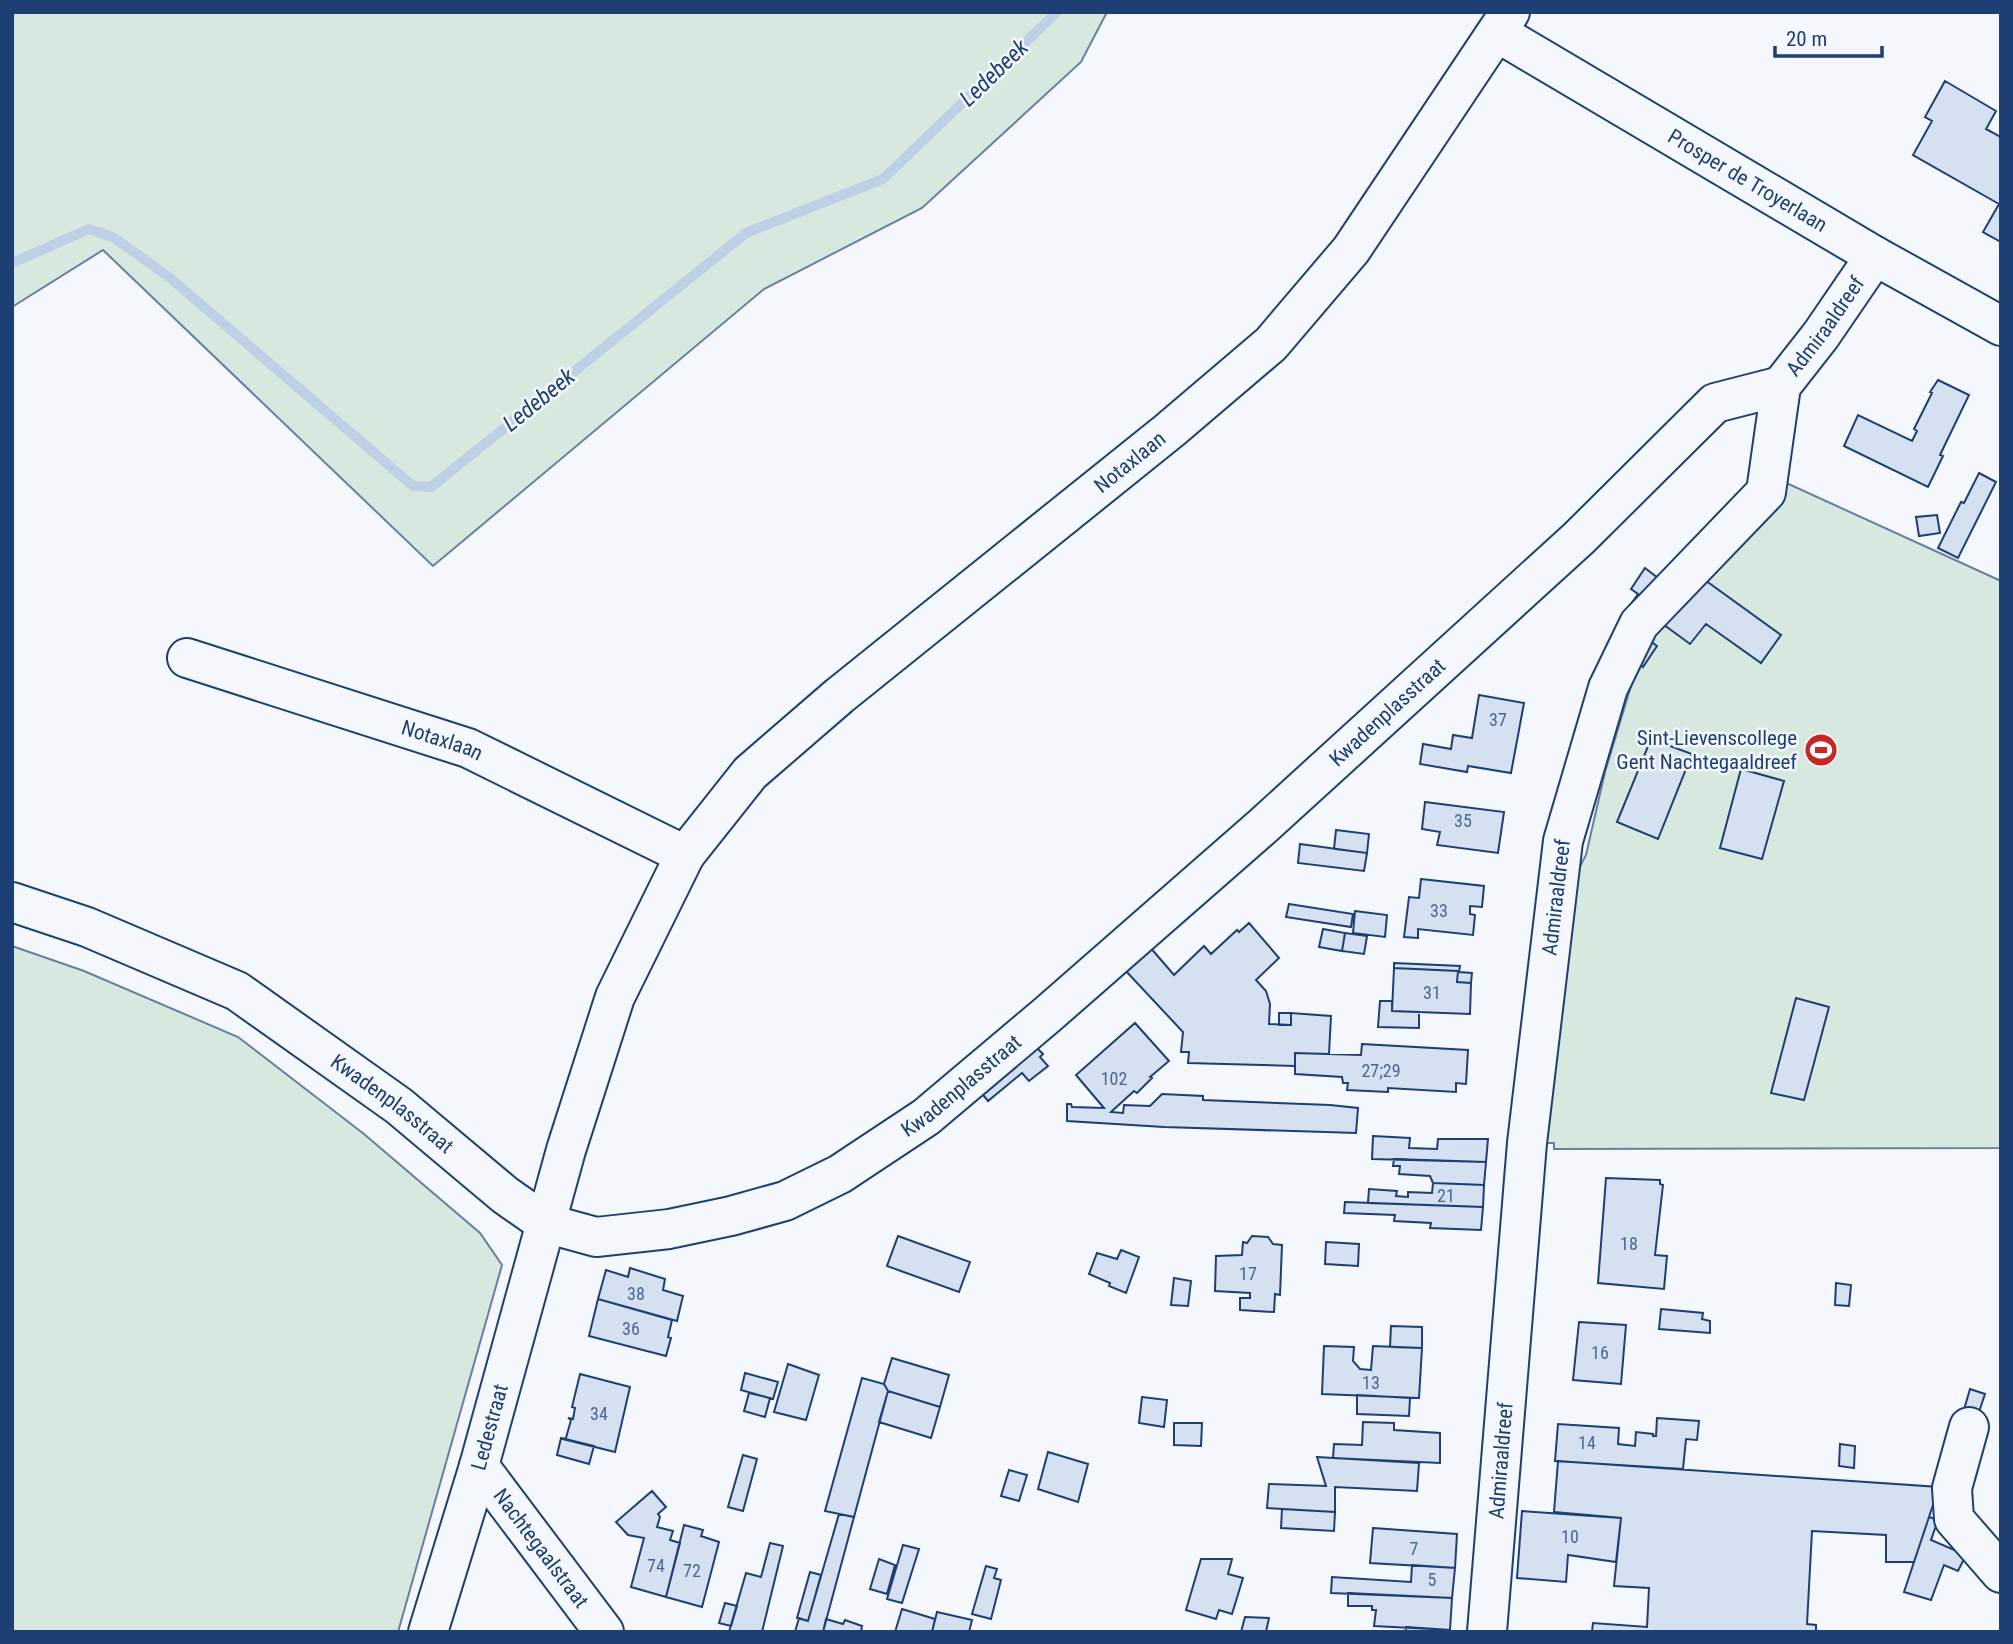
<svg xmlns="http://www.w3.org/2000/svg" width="2013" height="1644" viewBox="0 0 2013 1644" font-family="'Roboto Condensed',sans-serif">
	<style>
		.green { fill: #d7e8df; stroke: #687fa3; stroke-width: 2 }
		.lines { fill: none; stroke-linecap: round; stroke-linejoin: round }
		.stream { stroke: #bed0e5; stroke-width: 10 }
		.building { fill: #d5e0f0; stroke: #1d3f73; stroke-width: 2 }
		.minor-casing { stroke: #1d3f73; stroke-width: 42 }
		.minor { stroke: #f4f7fb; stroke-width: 38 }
		.labels { text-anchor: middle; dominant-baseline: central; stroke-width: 5; stroke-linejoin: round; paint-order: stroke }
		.number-label { font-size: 18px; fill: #4b6792 }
		.street-label { font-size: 21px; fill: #1d3f73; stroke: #f4f7fb }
		.poi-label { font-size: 21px; fill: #1d3f73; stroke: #f4f7fb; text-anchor: end }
		.water-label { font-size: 23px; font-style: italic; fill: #1d3f73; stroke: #f4f7fb }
	</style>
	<rect width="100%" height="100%" fill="#f4f7fb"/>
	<!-- green -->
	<path class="green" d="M12,12H1107L1081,62L922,208L764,289L433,566L103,250L12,307Z
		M1782,481L2001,581V1148L1554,1149V1143H1527L1553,918L1586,855L1605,772L1647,633Z
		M12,946L84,971L238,1037L364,1134L480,1233L502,1265L398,1632H12Z"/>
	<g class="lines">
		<!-- stream -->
		<path class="stream" d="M12,263L89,229L113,237L169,277L413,486L431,487L746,233L883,179L1057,12"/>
	</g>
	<!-- building -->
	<path class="building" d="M1945,81L1996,111L1986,129L2001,137V242L1983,232L1999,204L1913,155L1932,121L1925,117Z
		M1938,380L1969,395L1940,455L1943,456L1928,487L1844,446L1858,415L1912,441L1917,431L1914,429L1932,393L1930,392Z
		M1979,473L1996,482L1958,558L1938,548L1961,502L1964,503Z
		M1937,515L1940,533L1919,536L1916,517Z
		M1645,568L1658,578L1636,608L1631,604L1638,594L1631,589Z
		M1691,570L1781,635L1761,663L1706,624L1690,644L1656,619Z
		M1643,636L1657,646L1643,667L1628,657Z
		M1479,695L1524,703L1511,773L1468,766L1467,772L1420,764L1423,744L1451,749L1453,735L1472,738Z
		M1651,739L1692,754L1658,839L1617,822Z
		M1741,769L1784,781L1762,859L1720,848Z
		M1425,802L1504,812L1498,853L1437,845L1440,832L1422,829Z
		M1336,830L1369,834L1367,853L1334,849Z
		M1300,844L1367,853L1364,871L1298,863Z
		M1421,879L1484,886L1482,907L1470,906V914L1475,915L1473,935L1418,929V938L1404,937L1409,897L1419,898Z
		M1289,904L1353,914L1351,927L1286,917Z
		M1355,911L1387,915L1385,937L1353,933Z
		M1249,923L1279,958L1256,980L1266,991L1270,1004L1269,1024L1291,1025V1013L1331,1016L1329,1054L1295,1053V1066L1188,1063L1189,1052H1181L1183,1032L1124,969L1149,946L1174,975L1204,946L1211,954L1237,930L1239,932Z
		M1323,929L1345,933L1342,951L1319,947Z
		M1345,933L1367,936L1364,954L1342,951Z
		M1394,963L1460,966L1459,972L1472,973L1471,983L1457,982L1458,971L1394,968Z
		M1394,968L1458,971L1457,982L1471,983L1470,1014L1392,1011Z
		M1796,998L1829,1007L1804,1100L1771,1093Z
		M1380,1001H1392V1011L1419,1012V1028L1378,1027Z
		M1279,1013H1291V1025H1279Z
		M1135,1023L1169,1061L1150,1077L1152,1078L1137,1093L1134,1091L1111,1112L1123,1113L1124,1105L1150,1106L1162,1094L1203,1096V1100L1330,1105L1358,1108L1356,1133L1164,1127L1067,1121V1104H1071L1072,1107L1104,1108L1076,1075Z
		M1033,1044L1043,1054L1040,1057L1048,1066L1029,1081L1022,1073L988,1101L979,1090Z
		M1362,1044L1468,1050L1466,1084L1456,1083V1092L1388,1088V1092L1347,1090L1348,1083H1343L1342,1077L1295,1074V1053L1361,1055Z
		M1373,1136L1410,1138L1409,1148L1437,1149L1438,1139H1488L1486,1162L1372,1159Z
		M1394,1159L1486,1162L1484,1185L1433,1183L1430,1176L1399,1174L1400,1166H1393Z
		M1606,1178L1660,1180V1184L1663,1185L1655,1255L1667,1256L1664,1289L1598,1283Z
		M1433,1183L1484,1185L1483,1207L1368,1203L1369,1189L1397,1191L1396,1196L1408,1197V1192L1432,1193Z
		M1345,1202L1483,1207L1481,1230L1430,1228L1431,1223L1394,1221L1395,1215L1344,1213Z
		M898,1236L970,1262L959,1292L887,1266Z
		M1252,1236L1268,1237L1273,1244L1282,1245L1280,1295L1275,1294L1274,1312L1240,1310V1298H1250V1293L1215,1291L1216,1256L1242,1255L1243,1242L1247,1243Z
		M1326,1242L1359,1244L1358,1266L1325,1264Z
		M1121,1250L1139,1257L1126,1293L1109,1286L1110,1283L1089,1274L1097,1253L1117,1259Z
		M630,1268L665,1279L663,1290L683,1296L677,1321L598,1299L606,1270L628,1277Z
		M1174,1278L1191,1281L1188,1306L1171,1305Z
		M1836,1283L1851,1285L1849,1306L1835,1305Z
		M598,1299L672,1320L668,1337L671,1338L666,1356L589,1336Z
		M1661,1309L1703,1313L1702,1319L1710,1321V1333L1659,1329Z
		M1579,1322L1626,1325L1621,1384L1573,1380Z
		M1391,1326L1422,1327V1348L1390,1347Z
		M1324,1346L1354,1347L1353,1361L1360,1369L1371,1370L1373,1346L1422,1348L1419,1398L1322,1394Z
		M892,1358L949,1375L940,1407L888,1391L884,1384Z
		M788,1364L819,1375L806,1420L774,1412Z
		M745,1373L778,1382L773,1399L741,1390Z
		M580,1374L630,1387L615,1452L563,1439L566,1438L571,1420L568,1418L573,1419L575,1408L572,1407Z
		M862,1378L884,1384L888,1391L854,1517L825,1511Z
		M1970,1389L1985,1394L1977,1418L1963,1413Z
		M888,1391L940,1407L931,1438L879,1422Z
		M749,1393L770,1398L765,1417L744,1411Z
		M1357,1395L1410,1398L1409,1416L1357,1414Z
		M1142,1397L1167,1400L1164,1427L1139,1423Z
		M1657,1418L1699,1421L1697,1440L1686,1439L1683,1469L1555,1461L1558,1424L1619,1428L1618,1444L1635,1446L1636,1432L1653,1434V1436H1656Z
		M1363,1422L1394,1423V1430L1440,1433V1463L1333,1458L1334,1444L1362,1445Z
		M1174,1423H1202L1201,1446L1174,1445Z
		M561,1438L594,1446L589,1464L557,1455Z
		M1840,1444L1855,1446L1854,1468L1839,1466Z
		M1048,1452L1088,1464L1078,1502L1038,1489Z
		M743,1455L757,1459L743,1511L728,1507Z
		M1317,1457L1419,1463L1417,1491L1335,1487V1512L1267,1508L1269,1484L1326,1486Z
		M1558,1461L1939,1487L1914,1562H1886V1535L1812,1531L1807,1624L1816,1625V1632H1592L1593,1623L1647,1627L1649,1588L1614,1586L1621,1518L1554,1512Z
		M1009,1470L1027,1475L1019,1501L1001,1496Z
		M652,1491L666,1507L658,1514L660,1517L657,1527L673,1531L670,1540L680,1543L666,1597L631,1587L644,1538L628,1535L616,1522Z
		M1282,1509L1335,1512L1334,1531L1281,1528Z
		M1522,1511L1621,1518L1616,1562L1568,1555L1566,1582L1517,1578Z
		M839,1514L854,1517L823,1632H795L799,1618L808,1621Z
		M1929,1517L1938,1520L1931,1540L1966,1555L1958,1571L1944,1565L1931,1600L1904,1592Z
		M684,1525L703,1530L701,1536L719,1542L702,1607L666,1597Z
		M1373,1528L1457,1534L1455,1568L1370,1563Z
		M770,1543L783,1546L762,1632H729L746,1573L761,1577Z
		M903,1545L919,1549L902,1603L887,1599Z
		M879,1559L895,1565L887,1594L870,1589Z
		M1201,1559H1232L1228,1574L1243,1578L1232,1614L1219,1610L1216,1619L1186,1610Z
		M1412,1565L1455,1568L1452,1598L1331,1593L1332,1577L1411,1582Z
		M986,1566L997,1569L994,1578L1001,1580L991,1619L972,1614Z
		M810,1572L821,1575L808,1621L797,1618Z
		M1348,1593L1452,1598L1450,1630L1374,1626L1376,1610H1372V1606H1348Z
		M725,1603L737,1606L731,1626L719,1623Z
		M902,1609L935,1619L932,1632H895Z
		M937,1612L972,1620L969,1632H932Z
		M1245,1617L1269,1618L1266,1632H1241Z
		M826,1619L843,1624L845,1620L862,1626L861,1632H823Z
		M1406,1627L1450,1630V1632H1406Z"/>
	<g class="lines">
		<defs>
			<g id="minor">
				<path id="s1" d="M1498,33L1875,256L2001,326"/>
				<path id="s2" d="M187,658L468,748L685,855"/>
				<path id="s3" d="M12,902L87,927L237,991L399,1106L505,1195L545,1223L596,1237L669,1229L731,1216L785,1201L840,1174L926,1117L1047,1015L1263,826L1579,538L1715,403L1781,386"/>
				<path d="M1969,1427L1952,1488L1954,1519L2001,1573"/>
				<path id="s4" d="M479,1466L604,1632"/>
				<path id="s5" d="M428,1632L479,1466L566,1150L615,997L685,855L750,773L839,696L1170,430L1271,344L1351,250L1510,12"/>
				<path id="s6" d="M1487,1632L1527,1143L1563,841L1608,688L1639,624L1766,492L1781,386L1821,335L1875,256"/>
			</g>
		</defs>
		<!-- minor casing -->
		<use href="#minor" class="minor-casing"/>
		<!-- minor -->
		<use href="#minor" class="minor"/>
	</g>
	<!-- icons -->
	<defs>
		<symbol id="stadium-disc" viewBox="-11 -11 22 22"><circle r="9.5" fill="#c62828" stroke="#f4f7fb"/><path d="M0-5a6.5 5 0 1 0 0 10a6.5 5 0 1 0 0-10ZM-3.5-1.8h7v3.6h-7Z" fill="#fff"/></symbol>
	</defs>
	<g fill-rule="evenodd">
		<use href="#stadium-disc" x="1802" y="731" width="38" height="38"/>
	</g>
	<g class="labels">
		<!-- number labels -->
		<g class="number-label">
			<text x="1498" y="719">37</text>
			<text x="1463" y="820">35</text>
			<text x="1439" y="910">33</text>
			<text x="1432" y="992">31</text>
			<text x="1381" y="1070">27;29</text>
			<text x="1114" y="1078">102</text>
			<text x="1446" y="1195">21</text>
			<text x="1629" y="1243">18</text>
			<text x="1248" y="1273">17</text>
			<text x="636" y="1293">38</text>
			<text x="631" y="1328">36</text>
			<text x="1600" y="1352">16</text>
			<text x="1371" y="1382">13</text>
			<text x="599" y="1413">34</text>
			<text x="1587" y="1442">14</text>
			<text x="1570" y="1536">10</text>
			<text x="1414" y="1548">7</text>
			<text x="656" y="1565">74</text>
			<text x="692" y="1570">72</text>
			<text x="1432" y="1579">5</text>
		</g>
		<!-- street labels -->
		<g class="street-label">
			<text stroke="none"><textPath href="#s1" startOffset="290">Prosper de Troyerlaan</textPath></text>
			<text stroke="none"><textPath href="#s6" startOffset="1390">Admiraaldreef</textPath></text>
			<text stroke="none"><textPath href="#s5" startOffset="1416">Notaxlaan</textPath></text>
			<text stroke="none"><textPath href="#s3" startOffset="1652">Kwadenplasstraat</textPath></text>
			<text stroke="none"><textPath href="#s2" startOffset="268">Notaxlaan</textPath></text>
			<text stroke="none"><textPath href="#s6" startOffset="738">Admiraaldreef</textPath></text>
			<text stroke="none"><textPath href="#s3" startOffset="1085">Kwadenplasstraat</textPath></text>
			<text stroke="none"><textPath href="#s3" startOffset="434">Kwadenplasstraat</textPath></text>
			<text stroke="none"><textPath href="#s5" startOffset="214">Ledestraat</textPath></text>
			<text stroke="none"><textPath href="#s6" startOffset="172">Admiraaldreef</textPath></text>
			<text stroke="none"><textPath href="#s4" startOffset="103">Nachtegaalstraat</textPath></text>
		</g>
		<!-- poi labels -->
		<g class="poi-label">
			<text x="1797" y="738">Sint-Lievenscollege<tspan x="1797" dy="24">Gent Nachtegaaldreef</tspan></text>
		</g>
		<!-- water labels -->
		<g class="water-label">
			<text transform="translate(994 73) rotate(-44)">Ledebeek</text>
			<text transform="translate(539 400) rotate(-39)">Ledebeek</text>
		</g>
	</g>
	<!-- border -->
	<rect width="2013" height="1644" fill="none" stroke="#1d3f73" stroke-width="28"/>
	<!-- scale -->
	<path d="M1775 46v10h107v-10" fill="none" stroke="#1d3f73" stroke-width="3.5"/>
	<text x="1786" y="46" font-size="21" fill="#1d3f73" stroke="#f4f7fb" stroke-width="5" paint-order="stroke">20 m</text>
</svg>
